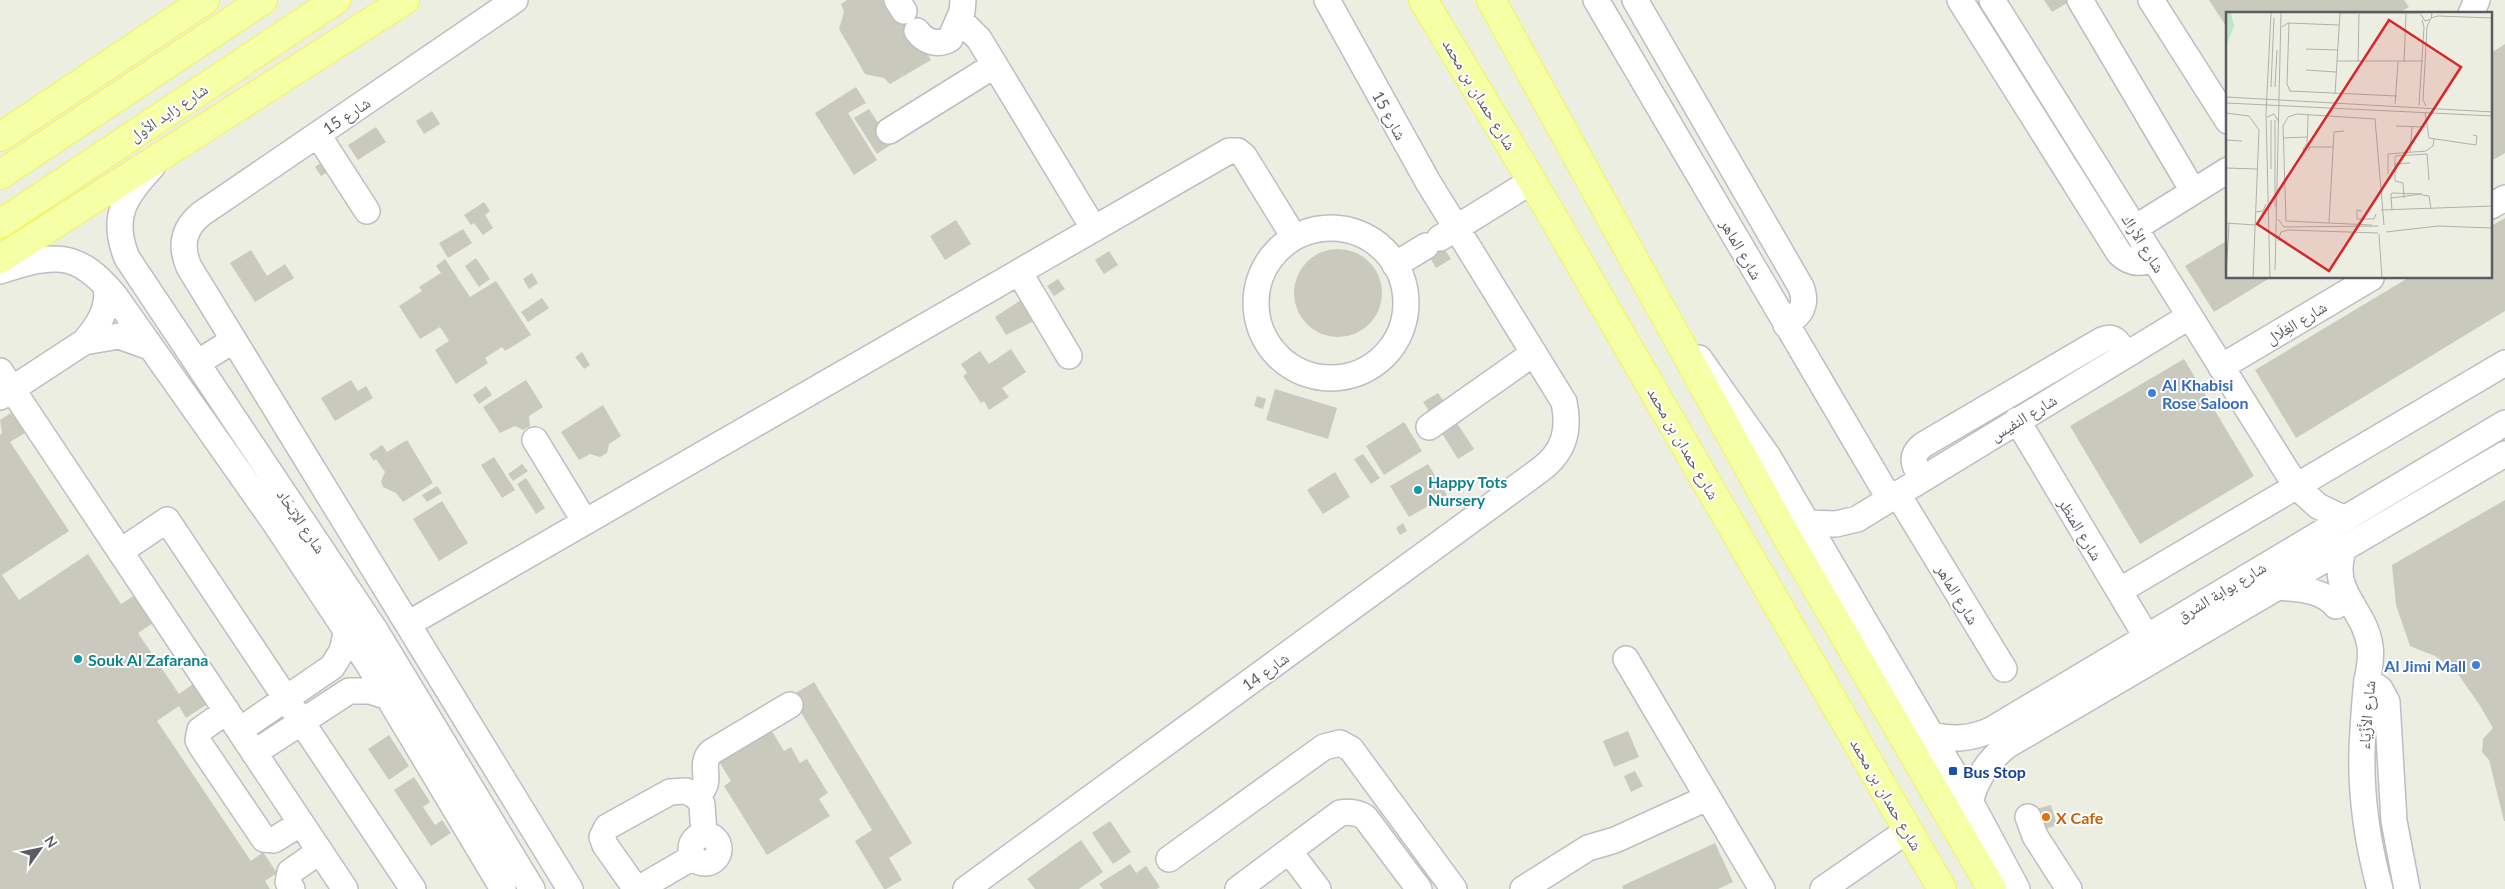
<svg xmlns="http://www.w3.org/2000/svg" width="2505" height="889" viewBox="0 0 2505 889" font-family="Lato,'Noto Naskh Arabic',sans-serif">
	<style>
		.building { fill: #c9c9be }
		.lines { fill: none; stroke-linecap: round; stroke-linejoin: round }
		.minor-casing { stroke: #bdbdc4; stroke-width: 28 }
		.major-casing { stroke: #f4f355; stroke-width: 30 }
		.minor { stroke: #fff; stroke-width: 25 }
		.major { stroke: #f5ffa6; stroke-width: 28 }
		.shop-dot { fill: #3f7fe0; stroke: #fff; stroke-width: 2 }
		.culture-dot { fill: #0f9aa8; stroke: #fff; stroke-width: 2 }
		.transit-dot { fill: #1a4fb4; stroke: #fff; stroke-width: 2 }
		.food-dot { fill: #e8710a; stroke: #fff; stroke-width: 2 }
		.labels { text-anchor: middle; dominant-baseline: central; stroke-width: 4; stroke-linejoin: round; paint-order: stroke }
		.street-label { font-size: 16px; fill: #5b5c63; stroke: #fff }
		.shop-label { font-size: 16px; font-weight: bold; fill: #366cbe; stroke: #fff; text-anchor: start }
		.culture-label { font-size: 16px; font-weight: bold; fill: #0d838f; stroke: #fff; text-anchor: start }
		.transit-label { font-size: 16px; font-weight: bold; fill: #164399; stroke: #fff; text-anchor: start }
		.food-label { font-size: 16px; font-weight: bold; fill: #c56008; stroke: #fff; text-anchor: start }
		.inset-road { fill: none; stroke: #afb0ab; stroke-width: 1 }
		.view { fill: #d62828; fill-opacity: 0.15; stroke: #d62828; stroke-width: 2.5 }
		.inset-edge { fill: none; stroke: #5b5c63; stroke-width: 2.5 }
	</style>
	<rect width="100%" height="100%" fill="#edeee2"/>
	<!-- building -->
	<path class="building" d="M847,0H895L912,7L923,26L915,33L931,60L890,84L884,78L865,74L839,29L844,12L841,4Z
		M2044,0H2072L2052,12Z
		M2209,0H2404L2409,7L2398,14H2228V29Z
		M2505,44V153L2491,161V53Z
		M856,87L866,103L848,113L877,160L854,175L815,113Z
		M869,109L892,144L877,154L854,118Z
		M432,111L440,124L424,134L416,121Z
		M376,127L386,142L358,160L348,145Z
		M325,160L331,170L321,176L315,167Z
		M484,202L490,211L485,215L493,228L483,235L474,223L471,225L464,215Z
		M2505,218V311L2296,438L2255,370L2408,278H2491V226Z
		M956,220L971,244L945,260L930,236Z
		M463,229L472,243L448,258L439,243Z
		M2228,240V278H2270L2214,312L2185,266Z
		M1443,247L1451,259L1436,268L1429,256Z
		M1294 293a44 44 0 1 1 88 0a44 44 0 1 1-88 0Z
		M251,250L267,276L285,264L294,278L255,302L230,263Z
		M1109,251L1118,265L1104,274L1095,260Z
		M476,258L490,279L479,287L465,266Z
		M445,259L470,297L496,281L531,335L505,351L502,347L485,358L488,363L456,384L435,350L449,341L440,327L420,339L399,306L422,291L419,287L441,273L436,266Z
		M532,273L538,283L529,289L523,279Z
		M1058,279L1065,289L1054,296L1047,286Z
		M542,298L549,308L528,322L521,312Z
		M1024,298L1038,319L1006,335L995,317Z
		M1011,349L1026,372L1002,388L1009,397L989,410L984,401L981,403L963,376L967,373L961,364L980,351L989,364Z
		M582,352L590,365L584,369L575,357Z
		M2184,359L2254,476L2140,544L2070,426Z
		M351,380L358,391L366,386L373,398L335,421L321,398Z
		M526,380L543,407L529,416L530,426L523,430L515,426L500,433L483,407Z
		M486,386L492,395L479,404L473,395Z
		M1275,389L1337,408L1328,439L1266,420Z
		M1438,393L1448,407L1433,417L1423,402Z
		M1257,396L1266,399L1263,409L1254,406Z
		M603,405L621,436L609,444L607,453L600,457L590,454L579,460L561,432Z
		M11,413L25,433L10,442L69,531L2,575L19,600L88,554L121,604L135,595L153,623L138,633L179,694L193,684L206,705L186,718L179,706L157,721L251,861L263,852L277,873L265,881L270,889H0V435L2,433L0,420Z
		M1453,417L1474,449L1458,459L1438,427Z
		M1404,422L1422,451L1384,475L1366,446Z
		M407,440L433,483L403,502L396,493L383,487L381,481L385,472L376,459L374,461L369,454L382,445L387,452Z
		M1363,454L1380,478L1371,484L1354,459Z
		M494,457L515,490L502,498L481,465Z
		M522,464L528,471L513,481L508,474Z
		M1428,464L1447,495L1409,517L1390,486Z
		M1335,472L1350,497L1323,514L1307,490Z
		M526,478L545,508L536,514L517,484Z
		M437,486L442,493L427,502L422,495Z
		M2505,500V821H2504L2489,760L2482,752L2483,739L2493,728L2479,704L2455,670L2435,656L2410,646L2396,605L2392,565Z
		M442,501L468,543L439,561L413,519Z
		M1403,523L1407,531L1400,535L1396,528Z
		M814,682L912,843L889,858L902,880L886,889H884L855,841L872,830L791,696Z
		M770,728L784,751L791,747L800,763L807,759L828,793L819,799L830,816L767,855L724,786L731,781L718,760Z
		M1628,731L1639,757L1614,767L1603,741Z
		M389,735L409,766L389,780L368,749Z
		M1635,771L1643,786L1631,792L1624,776Z
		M414,777L430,802L423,807L435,825L442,820L451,833L431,846L394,790Z
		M2051,805L2057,825L2042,830L2036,809Z
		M1110,821L1131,852L1113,864L1092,833Z
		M1081,840L1103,872L1079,889H1035L1027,879Z
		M1715,843L1733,882L1718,889H1623L1622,886Z
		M1130,864L1136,873L1146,866L1160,887L1157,889H1103L1099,884Z"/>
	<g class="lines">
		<defs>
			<path id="minor" d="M515,0L201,214C183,229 180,246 189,267L570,889
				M897,0L904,11
				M1596,0L1889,498
				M1635,0L1801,287C1808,305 1801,314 1786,325
				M1960,0L2119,253C2130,264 2140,265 2154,258
				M1992,0L2296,486L2318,506L2343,518
				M2080,0L2193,191
				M2151,0L2228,121
				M2471,14L2477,0
				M958,22L968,28L979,39L1094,229
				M917,31C925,42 938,46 950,39L962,12L963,0
				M889,131L995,65
				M318,135L367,211
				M152,167C125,196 110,217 127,258L375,630L532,889
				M2491,206L2505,198
				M2135,228L2228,170
				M1256 303a75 75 0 1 1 150 0a75 75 0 1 1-150 0Z
				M1440,238L1532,181
				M1395,265L1426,246
				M0,271C53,254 76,249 115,296L275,523L369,665L503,889
				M1019,272L1069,356
				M84,342C98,326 110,308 106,286
				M1699,358L1769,458L1970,801L2017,889
				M197,363L234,340
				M2221,367L2371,278
				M0,371L345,889
				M0,397L84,342L119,336L150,347
				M2017,420L2146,636
				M1429,427L1534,353
				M535,440L585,522
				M1921,478C1914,465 1909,456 1923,445L2102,340C2115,334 2120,345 2126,355
				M1897,493L2004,669
				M1807,523L1836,524L1857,519L2190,316
				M2344,548C2328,593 2364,606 2370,646C2372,659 2369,669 2367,680C2365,697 2364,714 2363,730C2359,783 2366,838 2380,889
				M121,551L167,520L413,889
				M2277,587C2298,589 2322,589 2336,606
				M2119,591L2505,363
				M408,624L1229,151H1238L1244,156L1294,237
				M1626,659L1762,889
				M2367,680L2380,689L2387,702L2394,821L2407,889
				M227,711L200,730L198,740L201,746L264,839L274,840L301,823
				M240,730L332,667L342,651L347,630
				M1931,735C1953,740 1970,739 1991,730L2505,423
				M254,753L349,691H370L388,697
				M696,796C716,782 697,766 711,752L790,705
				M1970,801C1977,777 1989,759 2008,745L2505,454
				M2028,817L2035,836L2069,889
				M691 849a14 14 0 1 1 28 0a14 14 0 1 1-28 0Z
				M1289,851L1318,889
				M1169,859L1324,747L1340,743L1351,749L1454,889
				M292,889L288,882L290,872L320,851
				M636,889L605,845L602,837L607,827L670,792L686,791L696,796L702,804L704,835
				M638,889L693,857
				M966,889L1540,470C1564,452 1570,431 1564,402L1428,182L1327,0
				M1238,889L1340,813C1350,811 1357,812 1365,817L1419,889
				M1523,889L1588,848L1615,840L1707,798
				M1823,889L1908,830"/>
			<path id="major" d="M1423,0L1532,181L1942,889
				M1491,0L1783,530L1992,889
				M0,137L205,0
				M0,175L263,0
				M0,224L336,0
				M0,259L405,0"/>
		</defs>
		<!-- minor casing -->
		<use href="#minor" class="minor-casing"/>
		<!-- major casing -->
		<use href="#major" class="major-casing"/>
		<!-- minor -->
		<use href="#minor" class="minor"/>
		<!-- major -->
		<use href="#major" class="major"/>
	</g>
	<!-- markers -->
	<g class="shop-dot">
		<circle cx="2152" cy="393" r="5"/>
		<circle cx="2476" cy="665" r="5"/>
	</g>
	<g class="culture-dot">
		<circle cx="1418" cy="490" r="5"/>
		<circle cx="78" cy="659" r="5"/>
	</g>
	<rect class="transit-dot" x="1948" y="766" width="10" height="10" rx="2.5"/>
	<circle class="food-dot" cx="2046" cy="817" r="5"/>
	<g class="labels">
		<!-- street labels -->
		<g class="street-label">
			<text transform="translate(1480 94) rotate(59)">شارع حمدان بن محمد</text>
			<text transform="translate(168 112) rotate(-34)">شارع زايد الأول</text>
			<text transform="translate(346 115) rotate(-34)">شارع 15</text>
			<text transform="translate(1390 115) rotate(61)">شارع 15</text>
			<text transform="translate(2144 243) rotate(58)">شارع الأراك</text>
			<text transform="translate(1742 249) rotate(60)">شارع الماهر</text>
			<text transform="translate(2296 322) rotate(-31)">شارع الغِلَال</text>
			<text transform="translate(2023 417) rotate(-31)">شارع النفيس</text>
			<text transform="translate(1684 443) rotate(60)">شارع حمدان بن محمد</text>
			<text transform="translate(302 521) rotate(56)">شارع الإتحَاد</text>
			<text transform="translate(2081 529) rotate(59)">شارع المنظر</text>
			<text transform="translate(2221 591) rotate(-31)">شارع بوابة الشرق</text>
			<text transform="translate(1958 594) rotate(59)">شارع الماهر</text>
			<text transform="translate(1265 671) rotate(-36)">شارع 14</text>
			<text transform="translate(2366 715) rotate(-85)">شارع الأَزْيَاء</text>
			<text transform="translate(1887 794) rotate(60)">شارع حمدان بن محمد</text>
		</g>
		<!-- shop labels -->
		<g class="shop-label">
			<text x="2162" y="384">Al Khabisi<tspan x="2162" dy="18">Rose Saloon</tspan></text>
			<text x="2466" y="665" text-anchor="end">Al Jimi Mall</text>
		</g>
		<!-- culture labels -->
		<g class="culture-label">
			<text x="1428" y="481">Happy Tots<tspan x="1428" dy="18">Nursery</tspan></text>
			<text x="88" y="659">Souk Al Zafarana</text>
		</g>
		<!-- transit labels -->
		<g class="transit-label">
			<text x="1963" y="771">Bus Stop</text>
		</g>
		<!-- food labels -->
		<g class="food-label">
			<text x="2056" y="817">X Cafe</text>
		</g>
	</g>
	<!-- overview -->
	<g transform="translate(2226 12)">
		<rect width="266" height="266" fill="#edeee2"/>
		<path d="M0,1H5L8,14L0,35Z" fill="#bee6c9"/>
		<path class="inset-road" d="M114,1H193M194,1L199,9L205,7L206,1M205,6L212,4L267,6M63,11L61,72L64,79L171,84M56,15L62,11L113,13M80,37L112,38M111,49H197M132,50L133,2M178,50L180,2M80,58L110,60M45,75L48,6M49,75L51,38M109,82L114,1M0,85L267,100M0,91L267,104M169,92L172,50M193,93L198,15L196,8M200,94L197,88L201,15L204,8M199,100L203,126L250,133L251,124L247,123M0,101L23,104L33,118L27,266M41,105L48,102L53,110M170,114L199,115M57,126L81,125M0,128L16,129M81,133L82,103M83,135H107M79,139L77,137L80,133L84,136L82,139M184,140L186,115M168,152L184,151M0,156L31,157M45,157V108M162,162V142L200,139L207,134L208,127M196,183L203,184L205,197M165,186L196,182L166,181L165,183V186L166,198M178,186L177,171L169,169V144L201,142L203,168M49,195V108M155,198L267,194M136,199L131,198V207H148L150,202M29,200L37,199L40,192M52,207L58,215L152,214M0,211L29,213M103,211L108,120L118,119M146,213L60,209L57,114L62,105L71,102L149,107L158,213M160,220L212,214L267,216M153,222L156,266M52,229L55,220L62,218L152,221M49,258L55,1M0,266L3,211M44,266L40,101L45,1"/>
		<path class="view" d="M163,8L235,55L103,259L31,212Z"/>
		<rect width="266" height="266" class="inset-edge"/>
	</g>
	<!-- north arrow -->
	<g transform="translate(40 849) rotate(57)" stroke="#ffffff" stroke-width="4" paint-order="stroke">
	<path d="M0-4L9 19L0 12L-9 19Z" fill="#5b5c63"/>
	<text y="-8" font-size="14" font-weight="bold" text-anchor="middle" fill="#5b5c63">N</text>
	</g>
</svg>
